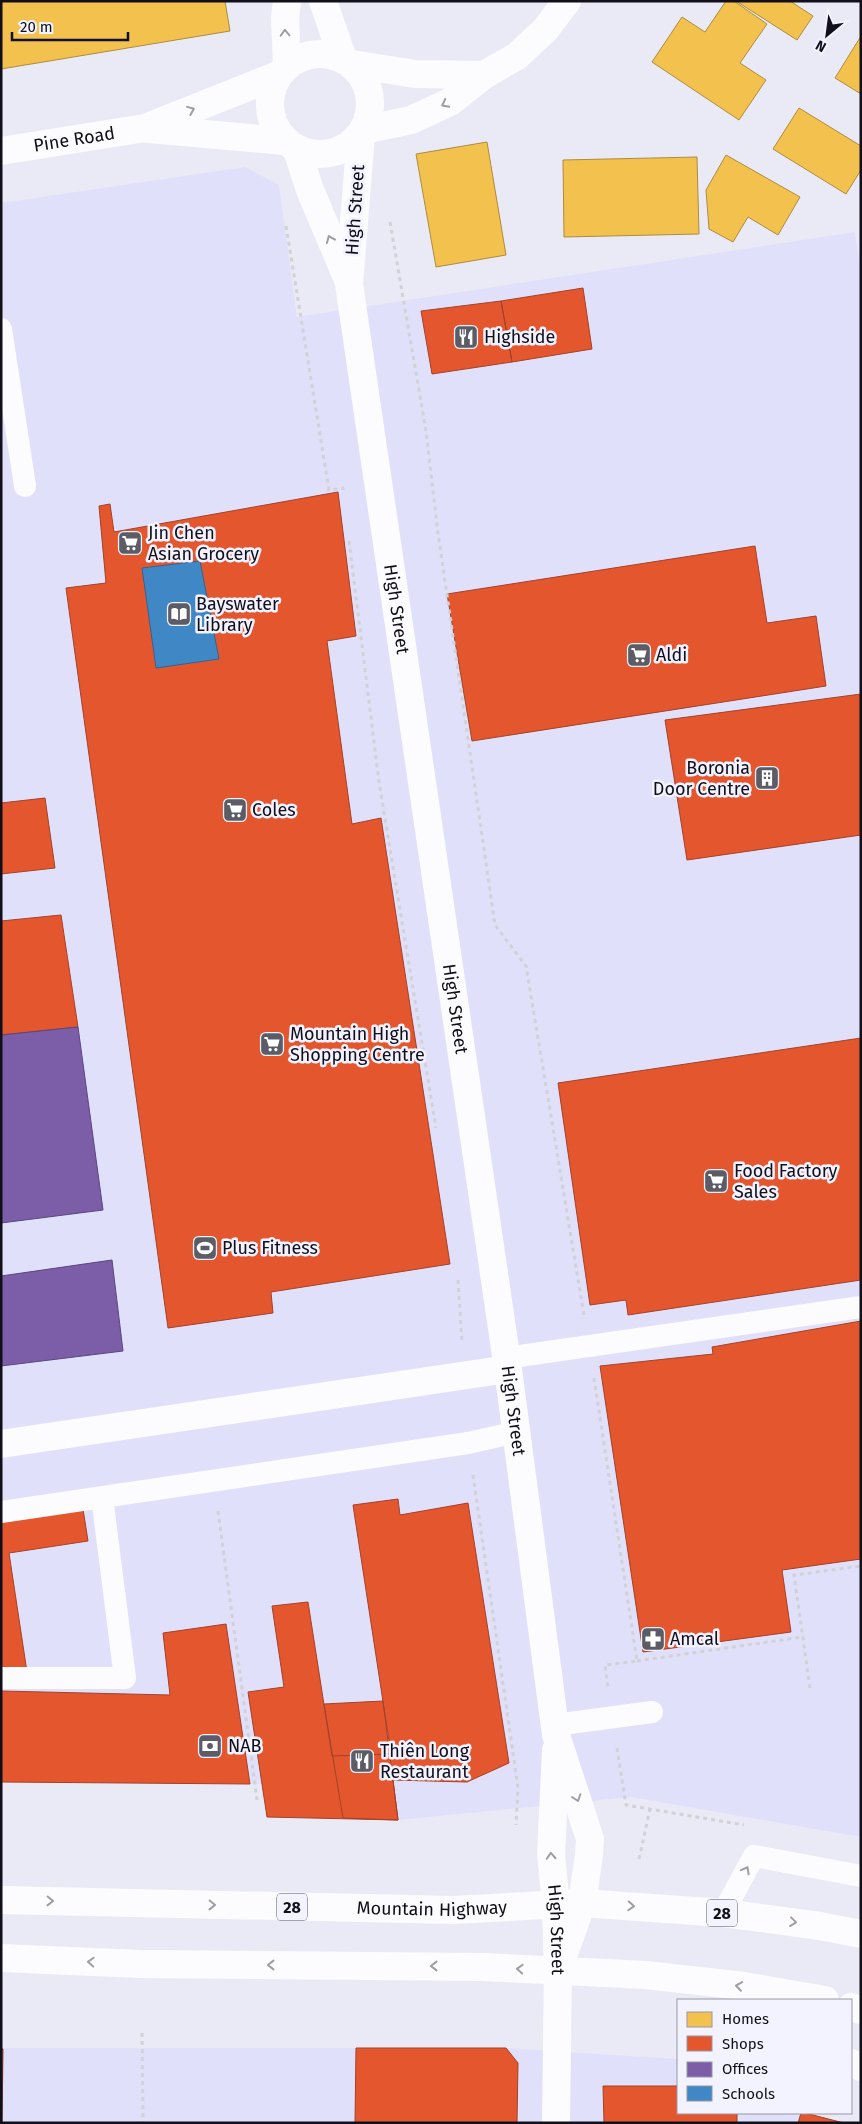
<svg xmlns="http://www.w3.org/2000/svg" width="862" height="2124" viewBox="0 0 862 2124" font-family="'Fira Sans',sans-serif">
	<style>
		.built { fill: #e1e0fa }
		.homes { fill: #f2c14e; stroke: #ae8c3e }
		.shops { fill: #e4572e; stroke: #a44128 }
		.offices { fill: #7b5ea7; stroke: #5b467d }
		.schools { fill: #3f88c5; stroke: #316492 }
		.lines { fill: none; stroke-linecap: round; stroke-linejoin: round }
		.path { stroke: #d1d1d6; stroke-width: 3; stroke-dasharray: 4 4; stroke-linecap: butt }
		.lane { stroke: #fcfcfe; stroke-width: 22 }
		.street { stroke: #fcfcfe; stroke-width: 28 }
		.primary { stroke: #fcfcfe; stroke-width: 28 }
		.oneway { stroke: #9e9da3 }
		.labels { text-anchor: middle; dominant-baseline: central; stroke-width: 5; stroke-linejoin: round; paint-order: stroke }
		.shield { fill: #f3f2ff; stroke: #54535f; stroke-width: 1 }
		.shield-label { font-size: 16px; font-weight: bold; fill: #100f1a }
		.street-label { font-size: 18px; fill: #100f1a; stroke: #f3f2ff }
		.poi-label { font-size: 18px; fill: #100f1a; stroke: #f3f2ff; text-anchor: start }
	</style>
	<rect width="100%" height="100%" fill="#eaeaf6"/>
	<!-- built -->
	<path class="built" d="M245,167L279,185L297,317L855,232L861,272V1837L631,1797L398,1820L267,1817L262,1784L1,1782V203Z
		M1,2048H506L678,2059V2113H801L798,2123H1Z"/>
	<!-- homes -->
	<path class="homes" d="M4,1H225L230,31L1,69V2Z
		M726,1H734L767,24L740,63L766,80L739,120L652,62L682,17L705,32Z
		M736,1H790L813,16L797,40Z
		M861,36V94L835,78Z
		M799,108L861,146V170L846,194L773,149Z
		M487,142L506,255L436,267L416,154Z
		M726,155L800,197L778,235L748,217L733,242L709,229L706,190Z
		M697,157L699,234L564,237L563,160Z"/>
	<!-- shops -->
	<path class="shops" d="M583,288L592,349L512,362L501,301Z
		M501,301L512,362L432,374L421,311Z
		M338,492L356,636L327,641L352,824L381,818L450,1264L271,1292L273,1313L168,1328L66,588L106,583L99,506L110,504L114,532Z
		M755,546L767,623L816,616L826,686L472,741L447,594Z
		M861,694V835L687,860L665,720Z
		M45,798L55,868L1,874V803Z
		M61,915L78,1027L1,1035V921Z
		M861,1038V1280L628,1315L626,1300L590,1305L558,1083Z
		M861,1321V1559L782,1570L791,1632L643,1652L600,1366L713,1354L712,1347Z
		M398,1499L400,1515L468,1503L509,1763L467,1782L393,1780L398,1820L267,1817L248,1692L284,1687L272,1606L308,1602L332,1756L391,1754L353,1505Z
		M83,1509L88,1541L9,1553L27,1672H1V1520Z
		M226,1624L250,1784L1,1782V1691L170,1695L163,1633Z
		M383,1701L398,1820L343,1818L324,1704Z
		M356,2048H506L518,2063L517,2123H355Z
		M1,2049H3L2,2123H1Z
		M603,2086H678V2113H737V2123H604Z
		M801,2113H805L844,2123H798Z"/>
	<!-- offices -->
	<path class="offices" d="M78,1027L103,1210L1,1223V1035Z
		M112,1260L123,1351L1,1366V1276Z"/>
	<!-- schools -->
	<path class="schools" d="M200,561L219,659L156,668L142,568Z"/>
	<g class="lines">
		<!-- path -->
		<path class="path" d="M390,222L426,431L438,533L495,925L526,966L584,1315
			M286,226L329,490L343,488V490
			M349,541L379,782L436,1128
			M458,1280L462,1342
			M594,1378L637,1661L605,1665L608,1687
			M473,1475L518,1788L516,1825
			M218,1511L257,1800
			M637,1661L802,1637
			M810,1688L794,1575L861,1566
			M617,1748L626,1805L744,1825
			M639,1859L650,1809
			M142,2033L143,2123"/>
		<!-- lane -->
		<path class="lane" d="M1,329L25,486
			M506,1358L861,1307
			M1,1512L468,1443L517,1432
			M1,1678H125L102,1497
			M555,1725L652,1712
			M723,1913L754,1856L861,1876"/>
		<!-- street -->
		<g class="street">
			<path d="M323,1L343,59"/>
			<circle cx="320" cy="104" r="50"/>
			<path d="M352,64L415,74L484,75"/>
			<path d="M287,66L285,18L287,1"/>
			<path d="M149,129L285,141"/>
			<path d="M364,130L411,120L450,102L484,75L517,56L545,30L567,1"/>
			<path id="s1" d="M361,135L349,284L508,1369L556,1735L590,1839L589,1855L582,1903L558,1970"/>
			<path d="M297,150L310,190L348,280"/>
			<path id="s2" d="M1,151L145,128L278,75"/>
			<path d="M1,1444L508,1369"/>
			<path id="s3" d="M556,1750L551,1854L556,1905L558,1970L556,2123"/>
			<path d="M851,2063L861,2067"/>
		</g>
		<!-- primary -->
		<g class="primary">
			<path id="s4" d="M1,1900L453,1910L582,1903L723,1913L820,1926L861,1934"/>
			<path d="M1,1958L140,1964L483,1967L646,1975L744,1986L825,2000"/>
			<path d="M851,2007L861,2010"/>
		</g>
	</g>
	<!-- one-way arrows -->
	<defs><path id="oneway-chevron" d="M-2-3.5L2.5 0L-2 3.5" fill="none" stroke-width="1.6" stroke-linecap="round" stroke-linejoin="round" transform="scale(1.25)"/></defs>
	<g class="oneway">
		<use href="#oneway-chevron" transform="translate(285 33) rotate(-92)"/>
		<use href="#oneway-chevron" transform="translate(445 104) rotate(153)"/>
		<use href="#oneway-chevron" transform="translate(191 110) rotate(-22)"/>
		<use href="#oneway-chevron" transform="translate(330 239) rotate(-113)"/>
		<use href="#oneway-chevron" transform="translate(577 1798) rotate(72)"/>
		<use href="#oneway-chevron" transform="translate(551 1856) rotate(-93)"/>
		<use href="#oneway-chevron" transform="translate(746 1870) rotate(-61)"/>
		<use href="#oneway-chevron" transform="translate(50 1901) rotate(1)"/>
		<use href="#oneway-chevron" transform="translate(212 1905) rotate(1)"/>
		<use href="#oneway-chevron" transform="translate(631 1906) rotate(3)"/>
		<use href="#oneway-chevron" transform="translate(793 1922) rotate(7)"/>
		<use href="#oneway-chevron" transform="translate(91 1962) rotate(-177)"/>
		<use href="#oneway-chevron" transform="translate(271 1965) rotate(-180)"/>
		<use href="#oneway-chevron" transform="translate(434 1966) rotate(-180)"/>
		<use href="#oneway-chevron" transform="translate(520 1969) rotate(-177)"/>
		<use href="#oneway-chevron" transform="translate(739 1986) rotate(-172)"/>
	</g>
	<!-- icons -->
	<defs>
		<symbol id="restaurant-square" viewBox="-11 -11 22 22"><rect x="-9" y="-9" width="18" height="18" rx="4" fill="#5c5c67" stroke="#f3f2ff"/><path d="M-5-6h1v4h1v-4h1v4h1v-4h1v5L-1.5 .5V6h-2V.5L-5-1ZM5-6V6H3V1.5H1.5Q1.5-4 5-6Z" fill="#fff"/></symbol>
		<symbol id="supermarket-square" viewBox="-11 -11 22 22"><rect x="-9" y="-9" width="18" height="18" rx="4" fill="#5c5c67" stroke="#f3f2ff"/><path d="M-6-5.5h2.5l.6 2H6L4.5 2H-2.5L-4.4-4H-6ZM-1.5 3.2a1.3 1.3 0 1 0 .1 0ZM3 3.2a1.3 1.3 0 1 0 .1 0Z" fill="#fff"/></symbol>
		<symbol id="library-square" viewBox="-11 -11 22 22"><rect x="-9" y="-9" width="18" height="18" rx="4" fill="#5c5c67" stroke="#f3f2ff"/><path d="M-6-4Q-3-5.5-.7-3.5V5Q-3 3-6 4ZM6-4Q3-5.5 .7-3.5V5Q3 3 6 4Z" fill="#fff"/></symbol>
		<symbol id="building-square" viewBox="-11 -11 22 22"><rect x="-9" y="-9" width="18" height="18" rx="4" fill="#5c5c67" stroke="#f3f2ff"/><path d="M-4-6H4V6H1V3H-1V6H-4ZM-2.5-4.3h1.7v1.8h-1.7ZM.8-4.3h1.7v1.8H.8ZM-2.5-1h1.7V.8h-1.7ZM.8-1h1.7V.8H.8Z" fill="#fff"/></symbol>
		<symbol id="stadium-square" viewBox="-11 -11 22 22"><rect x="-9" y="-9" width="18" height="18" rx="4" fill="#5c5c67" stroke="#f3f2ff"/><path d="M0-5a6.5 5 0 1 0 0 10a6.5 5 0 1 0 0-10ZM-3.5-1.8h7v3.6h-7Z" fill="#fff"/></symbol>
		<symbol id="pharmacy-square" viewBox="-11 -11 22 22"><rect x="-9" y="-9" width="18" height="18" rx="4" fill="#5c5c67" stroke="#f3f2ff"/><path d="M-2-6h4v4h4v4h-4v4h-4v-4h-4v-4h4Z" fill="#fff"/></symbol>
		<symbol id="bank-square" viewBox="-11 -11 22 22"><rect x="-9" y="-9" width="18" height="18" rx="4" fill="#5c5c67" stroke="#f3f2ff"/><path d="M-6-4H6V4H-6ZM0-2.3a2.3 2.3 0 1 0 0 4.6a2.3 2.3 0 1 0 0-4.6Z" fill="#fff"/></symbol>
	</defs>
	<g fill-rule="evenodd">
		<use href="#restaurant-square" x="452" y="323" width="28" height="28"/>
		<use href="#supermarket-square" x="116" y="529" width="28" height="28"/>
		<use href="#library-square" x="165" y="600" width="28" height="28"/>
		<use href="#supermarket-square" x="625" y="641" width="28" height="28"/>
		<use href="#building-square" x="753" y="764" width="28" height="28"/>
		<use href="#supermarket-square" x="221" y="796" width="28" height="28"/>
		<use href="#supermarket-square" x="258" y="1030" width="28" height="28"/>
		<use href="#supermarket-square" x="702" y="1167" width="28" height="28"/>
		<use href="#stadium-square" x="191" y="1234" width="28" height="28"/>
		<use href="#pharmacy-square" x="639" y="1625" width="28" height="28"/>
		<use href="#bank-square" x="196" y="1732" width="28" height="28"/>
		<use href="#restaurant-square" x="348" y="1747" width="28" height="28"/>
	</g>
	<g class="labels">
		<!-- shield labels -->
		<g class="shield">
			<rect x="277" y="1893.5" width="30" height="27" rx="4"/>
			<rect x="707" y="1899.5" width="30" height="27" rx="4"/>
		</g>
		<g class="shield-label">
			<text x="292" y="1907">28</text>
			<text x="722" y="1913">28</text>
		</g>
		<!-- street labels -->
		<g class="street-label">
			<text stroke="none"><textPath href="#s2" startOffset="74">Pine Road</textPath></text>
			<text transform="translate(355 210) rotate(-86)">High Street</text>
			<text stroke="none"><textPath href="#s1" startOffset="478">High Street</textPath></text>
			<text stroke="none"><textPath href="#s1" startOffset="882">High Street</textPath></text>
			<text stroke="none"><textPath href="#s1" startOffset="1288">High Street</textPath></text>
			<text stroke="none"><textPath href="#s4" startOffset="431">Mountain Highway</textPath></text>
			<text stroke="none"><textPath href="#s3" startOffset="180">High Street</textPath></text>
		</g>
		<!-- poi labels -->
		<g class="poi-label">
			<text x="484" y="337">Highside</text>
			<text x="148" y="533">Jin Chen<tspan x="148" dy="21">Asian Grocery</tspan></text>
			<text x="196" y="604">Bayswater<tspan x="196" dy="21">Library</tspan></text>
			<text x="656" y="655">Aldi</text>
			<text x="750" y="768" text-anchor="end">Boronia<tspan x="750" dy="21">Door Centre</tspan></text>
			<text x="252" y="810">Coles</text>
			<text x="290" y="1034">Mountain High<tspan x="290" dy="21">Shopping Centre</tspan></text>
			<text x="734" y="1171">Food Factory<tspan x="734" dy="21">Sales</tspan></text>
			<text x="222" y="1248">Plus Fitness</text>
			<text x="670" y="1639">Amcal</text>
			<text x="228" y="1746">NAB</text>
			<text x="380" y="1751">Thiên Long<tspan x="380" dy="21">Restaurant</tspan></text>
		</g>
	</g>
	<!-- border -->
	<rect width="862" height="2124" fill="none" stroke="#100f1a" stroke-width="5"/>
	<!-- legend -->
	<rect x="677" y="1999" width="175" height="115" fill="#f3f2ff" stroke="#9897a3"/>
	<rect x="687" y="2012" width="25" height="15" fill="#f2c14e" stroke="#9897a3"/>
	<text x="722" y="2024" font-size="15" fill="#100f1a">Homes</text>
	<rect x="687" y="2036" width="25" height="15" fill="#e4572e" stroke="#9897a3"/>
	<text x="722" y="2049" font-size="15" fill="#100f1a">Shops</text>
	<rect x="687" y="2062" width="25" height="15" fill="#7b5ea7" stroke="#9897a3"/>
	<text x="722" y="2074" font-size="15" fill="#100f1a">Offices</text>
	<rect x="687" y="2086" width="25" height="15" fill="#3f88c5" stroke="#9897a3"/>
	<text x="722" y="2099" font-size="15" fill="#100f1a">Schools</text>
	<!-- north arrow -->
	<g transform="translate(827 35) rotate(209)" stroke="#f3f2ff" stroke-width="4" paint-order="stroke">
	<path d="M0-4L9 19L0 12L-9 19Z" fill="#100f1a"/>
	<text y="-8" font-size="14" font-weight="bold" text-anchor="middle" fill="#100f1a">N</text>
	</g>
	<!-- scale -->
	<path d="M12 32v8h116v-8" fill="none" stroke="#100f1a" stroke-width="2.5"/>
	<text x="20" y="32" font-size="15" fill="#100f1a" stroke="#f3f2ff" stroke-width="4" paint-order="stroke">20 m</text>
</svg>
